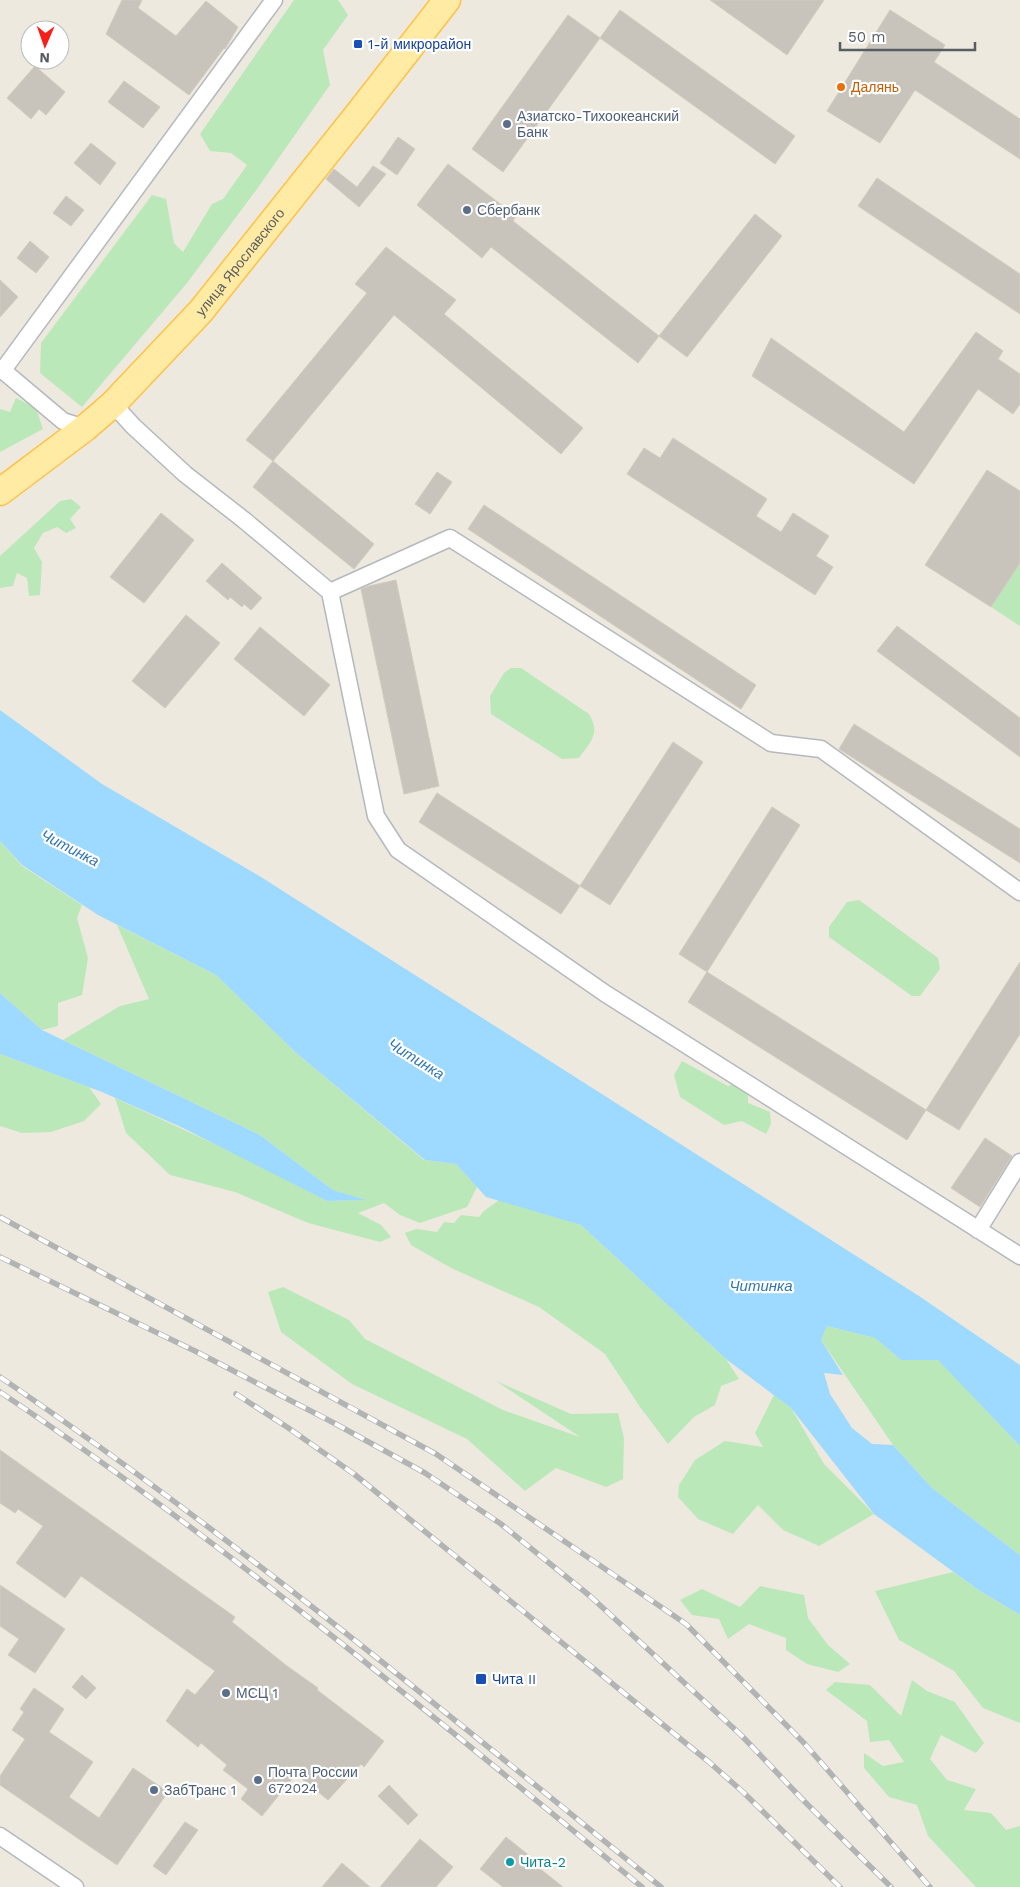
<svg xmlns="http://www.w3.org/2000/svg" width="1020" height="1887" viewBox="0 0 1020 1887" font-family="'Work Sans',sans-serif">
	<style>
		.green { fill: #bbe8b9 }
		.water { fill: #9edaff }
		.building { fill: #c8c4bc; stroke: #d2cbbd }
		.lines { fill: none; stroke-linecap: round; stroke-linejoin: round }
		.minor-casing { stroke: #b5b9be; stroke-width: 19 }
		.primary-casing { stroke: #ffc147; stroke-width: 29 }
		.minor { stroke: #fff; stroke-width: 16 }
		.primary { stroke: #ffeba3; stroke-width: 26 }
		.rail-casing { stroke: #b2b3b3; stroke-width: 5.5 }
		.rail { stroke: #fff; stroke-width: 4; stroke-dasharray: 11; stroke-linecap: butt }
		.transit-dot { fill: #1a4fb4; stroke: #fff; stroke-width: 2 }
		.food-dot { fill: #e8710a; stroke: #fff; stroke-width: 2 }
		.service-dot { fill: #5c6f8a; stroke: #fff; stroke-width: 2 }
		.culture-dot { fill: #0f9aa8; stroke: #fff; stroke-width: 2 }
		.labels { text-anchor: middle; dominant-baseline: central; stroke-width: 4.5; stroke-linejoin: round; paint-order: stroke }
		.transit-label { font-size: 14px; fill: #164399; stroke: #fff; text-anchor: start }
		.food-label { font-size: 14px; fill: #c56008; stroke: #fff; text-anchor: start }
		.service-label { font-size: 14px; fill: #4e5e75; stroke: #fff; text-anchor: start }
		.street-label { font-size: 14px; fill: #585d62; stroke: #fff }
		.culture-label { font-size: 14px; fill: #0d838f; stroke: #fff; text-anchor: start }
		.water-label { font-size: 15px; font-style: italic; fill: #3076b2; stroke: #fff }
	</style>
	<rect width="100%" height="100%" fill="#ede9df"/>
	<!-- green -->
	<path class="green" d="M294,0H338L348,15L323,50L330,85L257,189L187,283L82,407L40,373L41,343L152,195L166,199L174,243L183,252L212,204L223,199L247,165L231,153L210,151L200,134Z
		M16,398L36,408L43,429L0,452V409L10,412Z
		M71,499L81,507L70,519L76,528L66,533L57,527L43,533L34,548L42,562L40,595L29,596L27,578L17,573L13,586L0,588V556L60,501Z
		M1020,563V626L991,607Z
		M511,668H521L589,714C601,734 590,742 579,758L562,759L491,714L490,696L504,673Z
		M0,841L22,866L82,905L77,918L88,958L82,995L58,1003V1026L42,1030L0,993Z
		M859,900L938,958L940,969L920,996H912L829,937V927L847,902Z
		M117,925L216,975L295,1052L424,1160L456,1164L477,1187L467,1207L420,1223L400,1215L384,1203L358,1213L381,1225L391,1237L380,1242L308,1223L235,1192L170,1175L126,1133L115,1098L245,1158L327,1201L364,1200L333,1190L260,1135L63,1040L120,1006L149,999Z
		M0,1054L89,1087L101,1104L84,1121L51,1132L22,1133L0,1126Z
		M682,1061L728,1086L736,1083L748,1092V1103L770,1112L771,1124L766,1134L742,1121L724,1125L680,1097L674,1075Z
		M499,1200L581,1225L726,1359L739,1379L721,1386L715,1405L694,1417L668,1444L640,1407L605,1354L539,1307L451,1268L411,1245L405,1233L416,1229L437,1232L444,1222L454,1223L461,1215L479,1217L484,1211Z
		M283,1287L349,1320L365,1339L503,1410L580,1437L496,1381L571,1414L618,1413L624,1438L623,1479L606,1487L556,1468L525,1491L467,1439L352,1384L281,1332L268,1292Z
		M827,1326L875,1338L901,1360L938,1359L1020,1446V1555L932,1488L893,1445L821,1340Z
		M774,1395L791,1408L824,1464L874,1514L819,1546L783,1530L758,1505L733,1534L698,1519L678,1497L679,1485L695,1460L725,1441L763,1447L755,1433Z
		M953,1572L977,1589L1020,1615V1723L983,1708L954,1671L899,1640L875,1591Z
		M760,1586L804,1595L808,1618L828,1645L850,1664L838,1672L807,1664L786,1650V1638L749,1624L728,1639L719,1619L692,1615L680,1600L702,1589L740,1607Z
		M912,1680L927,1691L955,1702L984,1743L976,1753L941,1735L930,1759L947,1780L976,1789L964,1810L991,1813L1006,1830L1020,1826V1887H976L928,1836L917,1805L889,1797L864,1768V1753L883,1766L904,1762L889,1740L870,1742L867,1721L826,1690L835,1682L870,1685L901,1716Z"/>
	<!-- water -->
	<path class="water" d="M0,710L102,784L261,877L919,1296L1020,1365V1446L938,1360H901L875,1338L827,1326L821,1340L843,1375L824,1373L830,1394L852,1428L872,1444L893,1445L932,1488L1020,1555V1615L977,1589L874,1514L791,1408L726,1359L581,1225L486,1197L456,1164L425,1160L295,1052L216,975L98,915L22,865L0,841Z
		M0,993L42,1030L260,1135L333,1190L366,1200L327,1201L183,1128L102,1092L0,1054Z"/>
	<!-- building -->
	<path class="building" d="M122,0H142L138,8L176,36L206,1L238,27L225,49L224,48L189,95L106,34Z
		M710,0H824L787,55Z
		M620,10L795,136L775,164L600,38Z
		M890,10L945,45L934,62L1020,119V159L915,90L880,143L827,111Z
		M568,15L600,38L503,172L472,149Z
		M35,66L65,92L46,115L39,109L31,119L7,98Z
		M124,81L160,107L143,128L108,102Z
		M398,137L415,149L397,175L380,163Z
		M91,143L116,163L100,185L74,163Z
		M448,164L516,216L513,221L659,336L638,363L491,247L482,258L417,205Z
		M373,166L386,174L359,207L326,179L334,169L357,187Z
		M877,178L1020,274V314L858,206Z
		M66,196L84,210L71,226L53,213Z
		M755,214L782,236L687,357L659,336Z
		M30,241L49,257L36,273L17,258Z
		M386,247L456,300L444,314L583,428L561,454L394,315L273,461L246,440L367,293L355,284Z
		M0,280L18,297L0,317Z
		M976,332L1003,351L998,359L1020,374V404L1013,414L978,389L914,484L752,376L771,338L904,432Z
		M673,438L767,499L756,516L781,532L793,513L829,536L816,556L833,567L815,595L627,474L644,448L660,458Z
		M273,461L374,544L354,569L253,487Z
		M987,470L1020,491V563L991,607L925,565Z
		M437,472L452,482L430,514L415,504Z
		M484,505L756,685L741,709L468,529Z
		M161,513L194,540L144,603L110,577Z
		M222,563L262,598L251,610L244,604L242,607L230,597L228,600L206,581Z
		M396,580L439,786L404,794L361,589L369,586Z
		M186,615L220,643L165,708L132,681Z
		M897,626L1020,718V757L877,651Z
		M260,627L330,685L304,716L234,659Z
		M854,724L1020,829V863L839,749Z
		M673,742L703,762L610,905L580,886Z
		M437,793L580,886L561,914L419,822Z
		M772,807L800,825L707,972L679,954Z
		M1020,962V1034L959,1130L926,1110Z
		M707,972L926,1110L907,1140L688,1002Z
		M985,1138L1012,1156L980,1207L951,1188Z
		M0,1450L235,1617L232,1622L287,1666L318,1688L317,1690L384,1741L364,1767L361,1764L328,1800L296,1774L262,1816L241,1799L248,1789L223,1770L227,1765L201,1743L198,1747L166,1721L187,1689L195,1695L215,1671L81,1576L65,1598L16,1563L43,1526L18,1509L15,1513L0,1503Z
		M0,1585L65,1629L35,1673L8,1655L19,1639L0,1626Z
		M82,1675L96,1688L86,1699L72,1687Z
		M34,1688L64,1709L49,1732L93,1762L69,1797L99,1818L133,1768L168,1792L117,1865L0,1785V1776L25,1739L12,1730L24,1712L20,1709Z
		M389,1785L418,1815L408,1825L378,1796Z
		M185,1822L198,1830L166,1875L153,1866Z
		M506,1837L536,1861L534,1864L563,1887H503L480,1869Z
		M420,1839L453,1867L436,1887H380Z
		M342,1863L370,1887H322Z"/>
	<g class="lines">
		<defs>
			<path id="minor" d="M0,368L63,421L85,428
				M3,370L274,0
				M113,404L133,426L185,474L244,520L330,592L376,816L398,850L606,994L1020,1256
				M330,592L450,538L771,743L821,749L1020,892
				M978,1230L1020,1162
				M0,1836L75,1887"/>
			<g id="primary">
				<path id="s1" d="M0,492L85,428L113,404L201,311L358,114L447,0"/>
			</g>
		</defs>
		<!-- minor casing -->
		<use href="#minor" class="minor-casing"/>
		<!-- primary casing -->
		<use href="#primary" class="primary-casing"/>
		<!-- minor -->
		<use href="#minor" class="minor"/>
		<!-- primary -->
		<use href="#primary" class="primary"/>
		<defs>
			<path id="rail" d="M0,1217L436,1454L686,1624L804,1743L930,1887
				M0,1257L195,1351L334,1423L425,1473L501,1524L590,1596L741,1735L804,1801L891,1887
				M0,1377C230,1534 445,1712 661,1887
				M0,1392C224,1542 433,1716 642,1887
				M236,1394L287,1427L354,1474L709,1762L743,1792L840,1887"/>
		</defs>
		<!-- rail casing -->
		<use href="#rail" class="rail-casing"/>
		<!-- rail -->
		<use href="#rail" class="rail"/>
	</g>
	<!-- markers -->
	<g class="transit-dot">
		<rect x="353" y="39" width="10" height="10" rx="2.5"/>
		<rect x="475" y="1673" width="12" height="12" rx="2.5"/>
	</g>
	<circle class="food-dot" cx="841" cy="87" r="5"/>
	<g class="service-dot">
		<circle cx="507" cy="124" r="5"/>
		<circle cx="467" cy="210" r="5"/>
		<circle cx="226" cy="1693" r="5"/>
		<circle cx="258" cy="1780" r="5"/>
		<circle cx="154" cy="1790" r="5"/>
	</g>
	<circle class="culture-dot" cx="510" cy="1862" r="5"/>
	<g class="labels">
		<!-- transit labels -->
		<g class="transit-label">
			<text x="368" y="44">1-й микрорайон</text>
			<text x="492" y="1679">Чита II</text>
		</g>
		<!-- food labels -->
		<g class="food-label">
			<text x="851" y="87">Далянь</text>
		</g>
		<!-- service labels -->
		<g class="service-label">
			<text x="517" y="116">Азиатско-Тихоокеанский<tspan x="517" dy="16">Банк</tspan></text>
			<text x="477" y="210">Сбербанк</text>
			<text x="236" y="1693">МСЦ 1</text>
			<text x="268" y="1772">Почта России<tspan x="268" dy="16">672024</tspan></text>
			<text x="164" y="1790">ЗабТранс 1</text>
		</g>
		<!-- street labels -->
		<g class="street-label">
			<text stroke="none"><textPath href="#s1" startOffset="334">улица Ярославского</textPath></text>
		</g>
		<!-- culture labels -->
		<g class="culture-label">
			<text x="520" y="1862">Чита-2</text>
		</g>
		<!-- water labels -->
		<g class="water-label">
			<text transform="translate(70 848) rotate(27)">Читинка</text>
			<text transform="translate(416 1059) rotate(32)">Читинка</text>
			<text x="761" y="1286">Читинка</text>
		</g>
	</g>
	<!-- north arrow -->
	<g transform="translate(45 45) rotate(182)"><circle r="24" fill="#ffffff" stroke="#bcbec0"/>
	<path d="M0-4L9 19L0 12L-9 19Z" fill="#fa1e19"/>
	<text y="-8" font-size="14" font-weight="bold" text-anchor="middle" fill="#585d62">N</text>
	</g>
	<!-- scale -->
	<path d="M840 42v8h135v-8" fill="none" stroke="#585d62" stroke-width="2.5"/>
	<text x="848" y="42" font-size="15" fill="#585d62" stroke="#ffffff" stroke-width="4" paint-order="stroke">50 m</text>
</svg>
